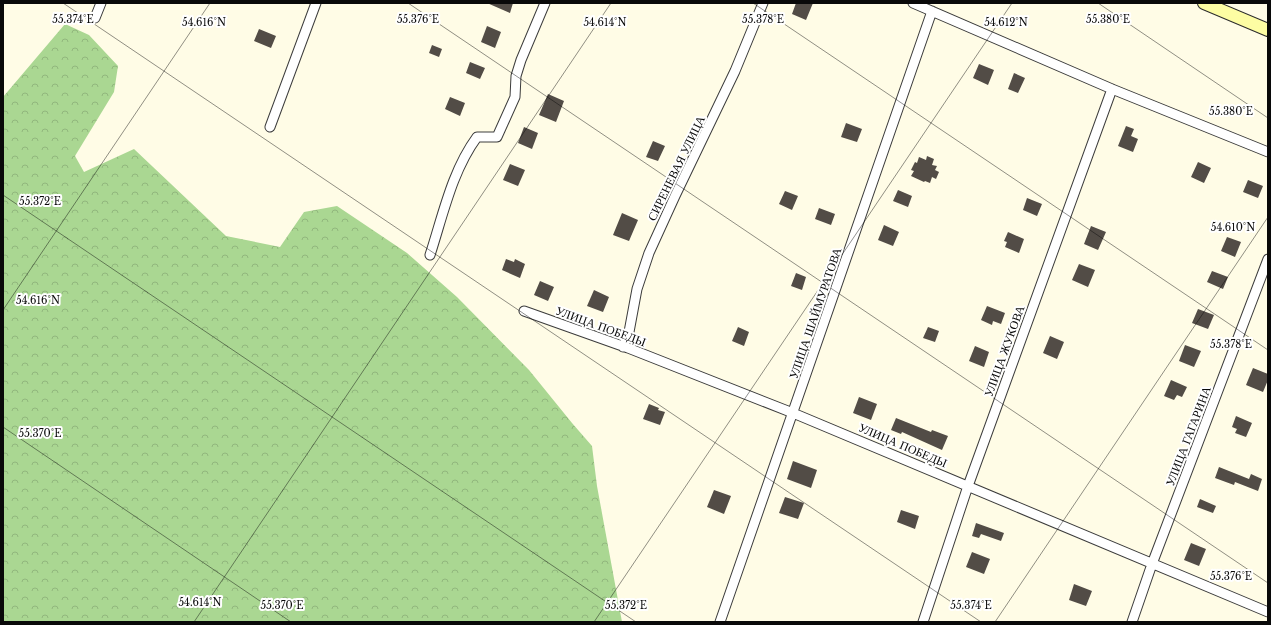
<svg xmlns="http://www.w3.org/2000/svg" width="1271" height="625" viewBox="0 0 1271 625" font-family="'Libre Baskerville',serif">
	<style>
		.forest { fill: url(#forest-crowns) }
		.building { fill: #524c46 }
		.lines { fill: none; stroke-linecap: round; stroke-linejoin: round }
		.street-casing { stroke: #3c3c3c; stroke-width: 11 }
		.secondary-casing { stroke: #2b2b2b; stroke-width: 14 }
		.street { stroke: #fff; stroke-width: 9 }
		.secondary { stroke: #fdfda3; stroke-width: 12 }
		.ticks { fill: none; stroke: #090909; stroke-width: 1; stroke-opacity: 0.45 }
		.labels { text-anchor: middle; dominant-baseline: central; stroke-width: 4; stroke-linejoin: round; paint-order: stroke }
		.street-label { font-size: 12px; fill: #090909; stroke: #fff }
		.ticks-label { font-size: 10px; text-anchor: middle; fill: #090909; stroke: #fff; stroke-width: 4; stroke-linejoin: round; paint-order: stroke }
	</style>
	<defs>
		<pattern id="forest-crowns" width="20" height="18" patternUnits="userSpaceOnUse"><rect width="20" height="18" fill="#aad792"/><path d="M2 6a3 3 0 1 1 6 0M12 15a3 3 0 1 1 6 0" fill="none" stroke="#91b77d"/></pattern>
	</defs>
	<rect width="100%" height="100%" fill="#fffce6"/>
	<!-- forest -->
	<path class="forest" d="M65,24L89,35L118,66L114,92L75,156L84,172L134,149L226,236L280,247L304,212L337,206L407,253L457,297L529,370L572,423L592,446L597,486L622,622H3V97Z"/>
	<!-- building -->
	<path class="building" d="M487,3H513L510,13Z
		M796,3H813L806,20L792,14Z
		M487,26L501,32L495,48L481,42Z
		M259,29L276,36L271,48L254,41Z
		M432,45L442,49L439,57L429,53Z
		M470,62L485,68L480,79L466,73Z
		M979,64L994,70L988,85L973,78Z
		M1014,73L1025,78L1018,93L1008,89Z
		M548,94L564,101L556,122L539,115Z
		M450,97L465,103L460,116L445,109Z
		M846,123L862,129L857,142L841,137Z
		M1126,126L1134,129L1131,136L1138,139L1133,152L1118,146Z
		M524,127L538,133L532,149L518,143Z
		M653,141L665,146L658,161L646,157Z
		M927,156L934,159L932,165L937,166L935,170L939,172L936,179L932,177L930,183L925,181L924,182L911,176L914,171L911,170L915,162L917,163L919,157L926,160Z
		M1198,162L1211,168L1204,183L1191,177Z
		M510,164L525,170L518,186L503,180Z
		M1248,180L1263,186L1258,198L1243,192Z
		M898,190L912,196L908,207L893,201Z
		M785,191L798,196L792,210L779,204Z
		M1027,198L1042,204L1037,216L1023,210Z
		M819,208L835,214L831,225L815,219Z
		M622,213L638,220L629,241L613,235Z
		M884,225L899,232L893,246L878,240Z
		M1091,226L1106,232L1098,250L1084,244Z
		M1008,232L1024,239L1019,253L1005,247L1007,242L1004,241Z
		M1227,237L1241,242L1235,257L1221,251Z
		M506,259L514,262L515,259L525,264L520,278L502,270Z
		M1079,264L1095,270L1088,287L1072,280Z
		M1212,271L1228,277L1223,289L1207,282Z
		M796,273L806,277L802,290L791,286Z
		M540,281L554,287L548,301L534,295Z
		M594,290L609,297L603,312L587,306Z
		M987,306L1005,313L1001,324L993,321L992,325L981,320Z
		M1198,309L1214,315L1208,329L1192,323Z
		M738,327L749,332L744,346L732,341Z
		M928,327L939,331L935,342L923,338Z
		M1050,336L1064,342L1057,359L1043,353Z
		M1185,345L1201,351L1194,367L1179,361Z
		M975,346L989,352L984,367L969,361Z
		M1253,368L1268,374V380L1263,392L1246,385Z
		M1171,380L1187,387L1182,397L1177,395L1174,400L1164,396Z
		M859,397L877,404L871,420L853,413Z
		M649,404L659,408L658,410L665,412L660,425L643,419Z
		M1236,416L1252,423L1246,437L1235,433L1237,429L1232,427Z
		M896,418L931,432L932,430L948,436L942,450L902,432L901,434L891,430Z
		M793,461L817,470L811,488L787,479Z
		M1219,467L1249,479L1251,474L1262,479L1258,491L1235,482L1234,485L1215,478Z
		M714,490L731,496L724,514L707,507Z
		M785,497L804,503L798,519L779,513Z
		M1200,499L1216,506L1213,513L1197,507Z
		M901,510L919,516L915,529L897,522Z
		M976,523L1004,533L1001,541L981,534L979,538L972,536Z
		M1191,543L1206,549L1199,566L1184,560Z
		M972,552L990,559L984,574L966,567Z
		M1074,584L1092,591L1086,606L1069,600Z"/>
	<g class="lines">
		<defs>
			<path id="street" d="M913,3L1112,89L1268,152
				M95,18L101,3
				M270,127L316,3
				M430,255C443,215 452,171 477,137H497L515,97L516,76L521,60L545,3
				M524,311L628,348L793,413L1268,612
				M623,347L629,332L637,289L649,253L675,196L735,71L763,3
				M720,622L932,11
				M923,622L968,486L1112,89
				M1132,622L1152,564L1268,259"/>
			<path id="secondary" d="M1204,3L1268,30"/>
		</defs>
		<!-- street casing -->
		<use href="#street" class="street-casing"/>
		<!-- secondary casing -->
		<use href="#secondary" class="secondary-casing"/>
		<!-- street -->
		<use href="#street" class="street"/>
		<!-- secondary -->
		<use href="#secondary" class="secondary"/>
	</g>
	<!-- ticks -->
	<path class="ticks" d="M63,3L981,622M408,3L1268,583M753,3L1268,350M1098,3L1268,118M3,195L636,622M3,310L210,3M3,427L291,622M194,622L611,3M594,622L1012,3M995,622L1268,217"/>
	<g class="labels">
		<!-- street labels -->
		<g class="street-label">
			<text transform="translate(676 168) rotate(-64)">СИРЕНЕВАЯ УЛИЦА</text>
			<text transform="translate(815 313) rotate(-71)">УЛИЦА ШАЙМУРАТОВА</text>
			<text transform="translate(601 326) rotate(20)">УЛИЦА ПОБЕДЫ</text>
			<text transform="translate(1004 351) rotate(-70)">УЛИЦА ЖУКОВА</text>
			<text transform="translate(1188 436) rotate(-69)">УЛИЦА ГАГАРИНА</text>
			<text transform="translate(903 445) rotate(23)">УЛИЦА ПОБЕДЫ</text>
		</g>
	</g>
	<g class="ticks-label">
		<text x="73" y="23">55.374°E</text>
		<text x="418" y="23">55.376°E</text>
		<text x="763" y="23">55.378°E</text>
		<text x="1108" y="23">55.380°E</text>
		<text x="204" y="26">54.616°N</text>
		<text x="605" y="26">54.614°N</text>
		<text x="1006" y="26">54.612°N</text>
		<text x="1231" y="115">55.380°E</text>
		<text x="40" y="205">55.372°E</text>
		<text x="1233" y="231">54.610°N</text>
		<text x="38" y="304">54.616°N</text>
		<text x="1231" y="348">55.378°E</text>
		<text x="40" y="437">55.370°E</text>
		<text x="1231" y="580">55.376°E</text>
		<text x="200" y="606">54.614°N</text>
		<text x="282" y="609">55.370°E</text>
		<text x="626" y="609">55.372°E</text>
		<text x="971" y="609">55.374°E</text>
	</g>
	<!-- border -->
	<rect width="1271" height="625" fill="none" stroke="#090909" stroke-width="8"/>
</svg>
